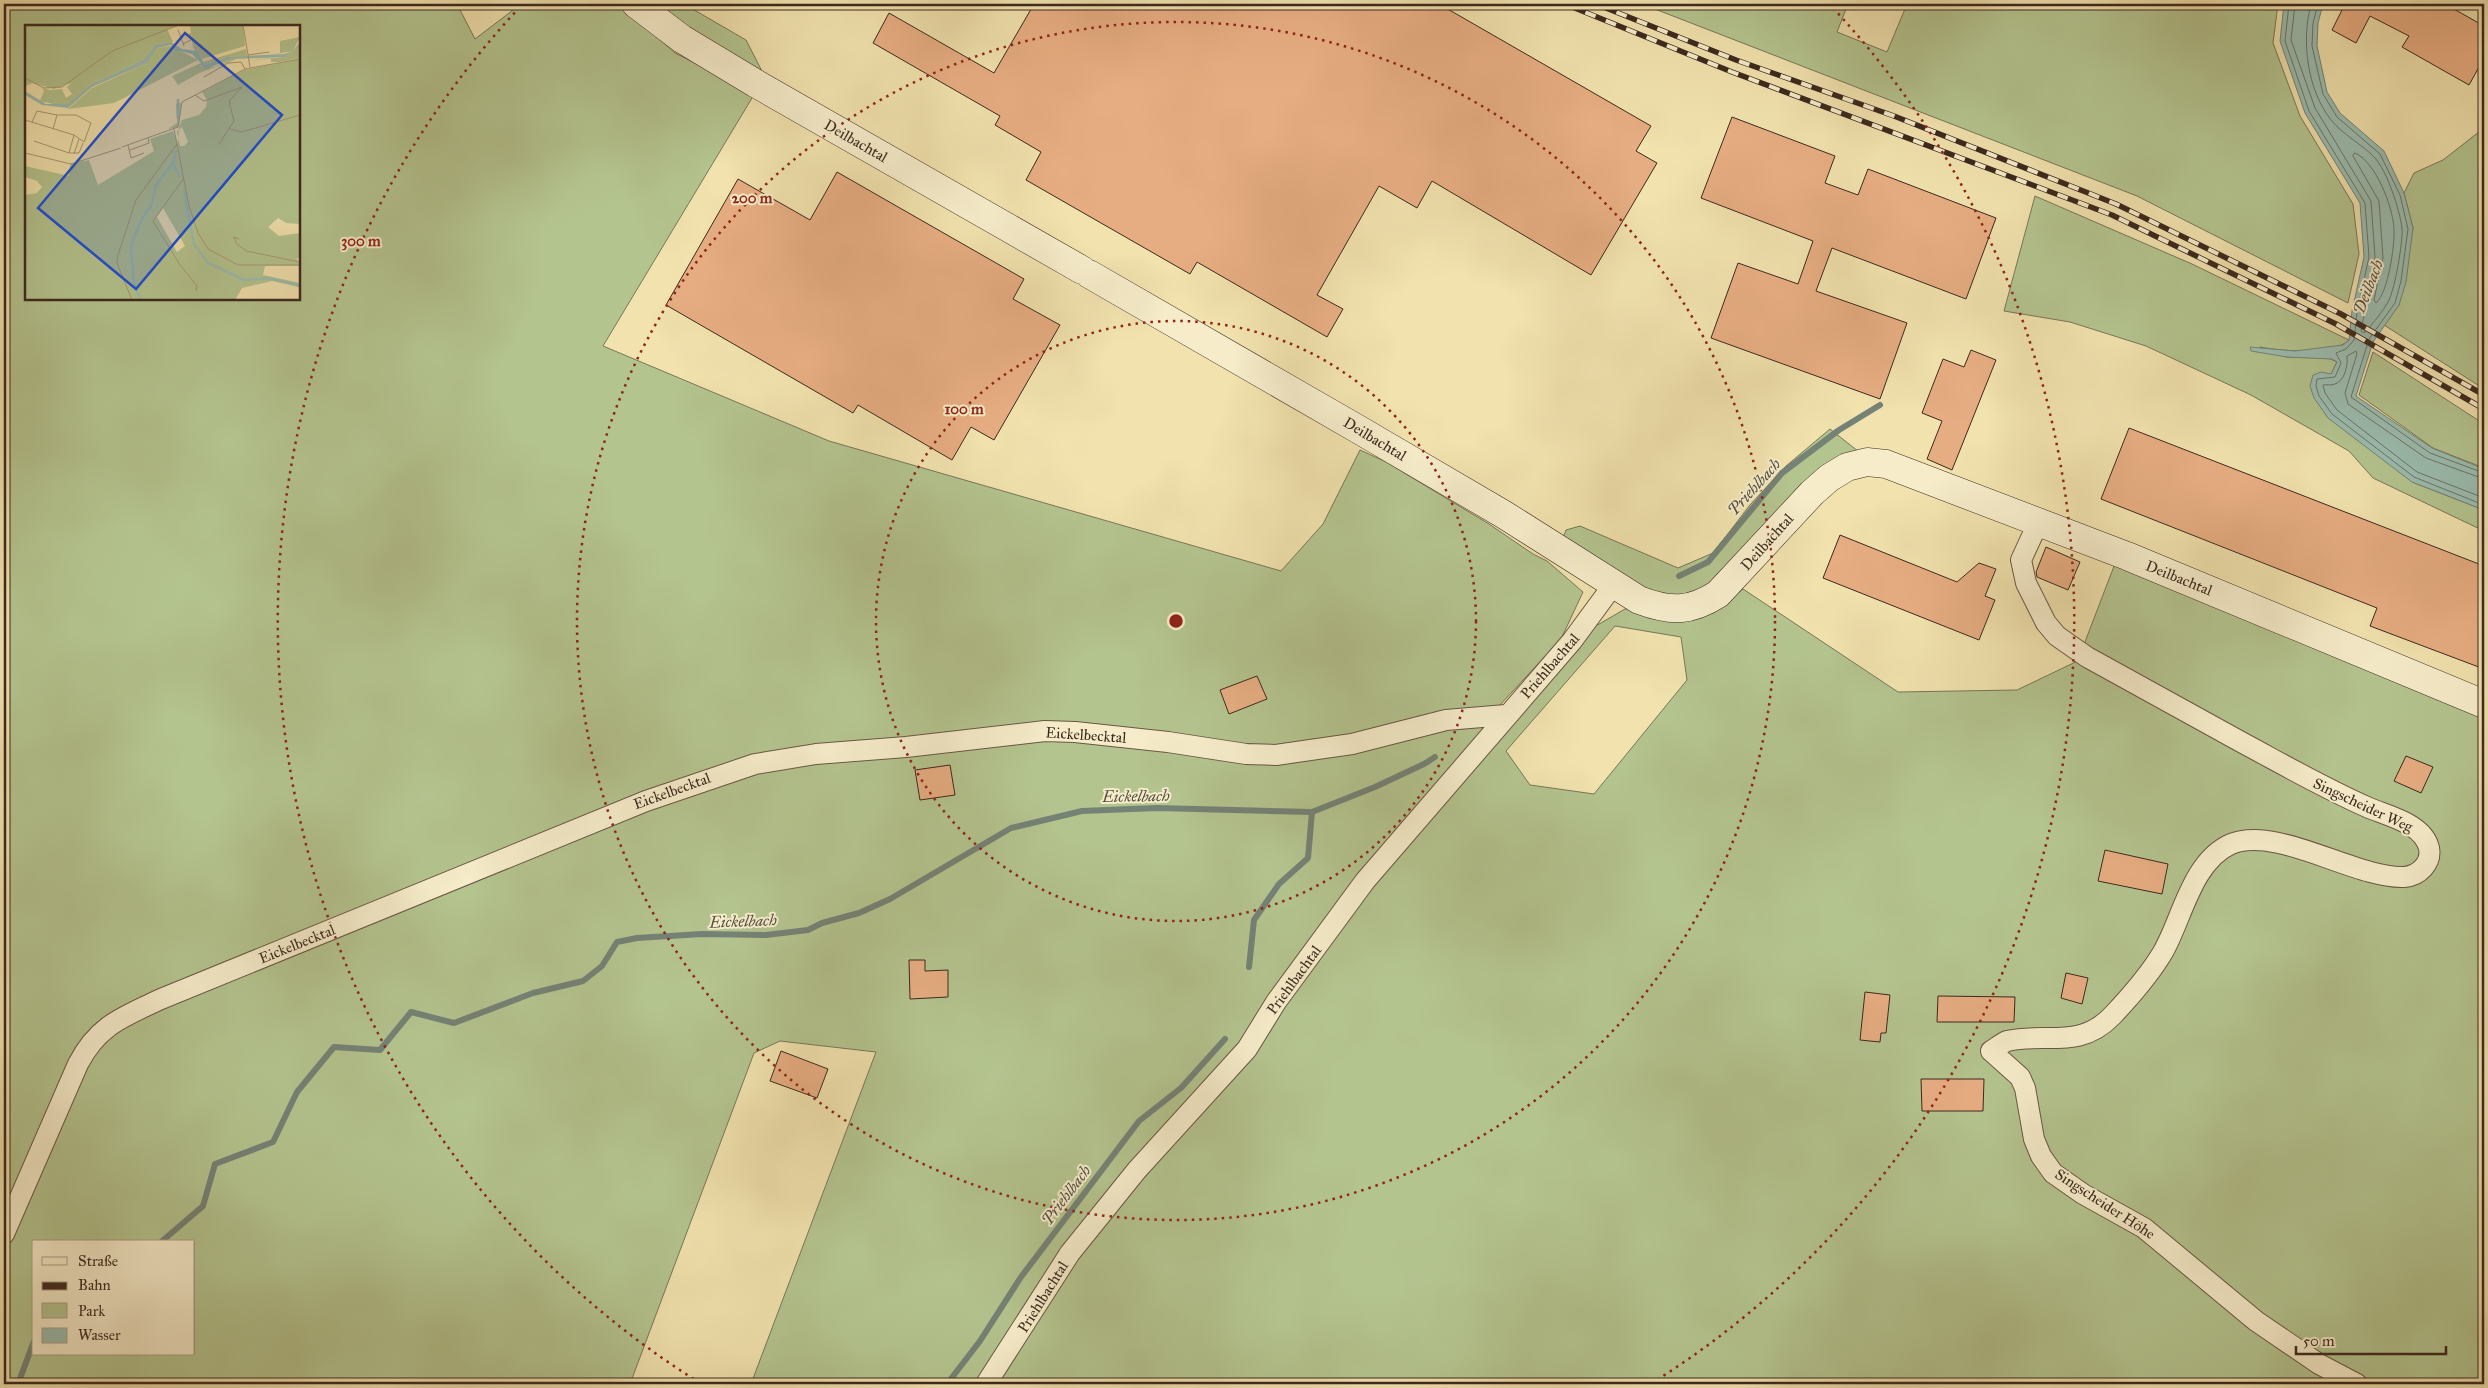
<svg xmlns="http://www.w3.org/2000/svg" width="2488" height="1388" viewBox="0 0 2488 1388" font-family="'IM FELL Great Primer',serif">
	<style>
		.green { fill: #b4c48f; stroke: #787657; fill-rule: evenodd }
		.water { fill: #9bbdb0; stroke: #758276 }
		.lines { fill: none; stroke-linecap: round; stroke-linejoin: round }
		.shore { stroke: #6c7368; stroke-width: 1 }
		.stream { stroke: #758276; stroke-width: 6 }
		.building { fill: #e7ad82; stroke: #3c291f }
		.street-casing { stroke: #695743; stroke-width: 22 }
		.secondary-casing { stroke: #3c291f; stroke-width: 29 }
		.street { stroke: #f6ecca; stroke-width: 20 }
		.secondary { stroke: #f6ecca; stroke-width: 28 }
		.rail-casing { stroke: #3c291f; stroke-width: 5.5 }
		.rail { stroke: #f6ecca; stroke-width: 4; stroke-dasharray: 11; stroke-linecap: butt }
		.ring { fill: none; stroke: #8f2418; stroke-width: 2.5; stroke-dasharray: 2.5 5 }
		.labels { text-anchor: middle; dominant-baseline: central; stroke-width: 4; stroke-linejoin: round; paint-order: stroke }
		.street-label { font-size: 15px; fill: #3c291f; stroke: #f6ecca }
		.water-label { font-size: 16px; font-style: italic; fill: #544e43; stroke: #f6ecca }
		.inset-river { fill: none; stroke: #9bbdb0; stroke-width: 2.5 }
		.inset-road { fill: none; stroke: #a99875; stroke-width: 1 }
		.view { fill: #1d4ed8; fill-opacity: 0.15; stroke: #1d4ed8; stroke-width: 2.5 }
		.inset-edge { fill: none; stroke: #3c291f; stroke-width: 2.5 }
		.centre { fill: #8f2418; stroke: #f6ecca; stroke-width: 2.5 }
		.ring-label { font-size: 15px; text-anchor: middle; font-weight: bold; fill: #8f2418; stroke: #f6ecca; stroke-width: 4; stroke-linejoin: round; paint-order: stroke }
	</style>
	<rect width="100%" height="100%" fill="#f1e2ae"/>
	<filter id="stains"><feTurbulence type="fractalNoise" baseFrequency=".004" numOctaves="4"/><feColorMatrix values="0 0 0 0 .2 0 0 0 0 .09 0 0 0 0 .02 0 0 0 .5 -.17"/></filter>
	<radialGradient id="worn" r=".72"><stop offset=".6" stop-color="#630" stop-opacity="0"/><stop offset="1" stop-color="#630" stop-opacity=".3"/></radialGradient>
	<!-- green -->
	<path class="green" d="M4,4H457L475,39L521,4H620L675,53L755,93L603,346L829,441L1281,571L1323,524L1360,450L1386,462L1489,524L1533,554L1547,561L1583,592L1561,639L1500,705L1513,719L1594,627L1625,609L1717,610L1743,589L1898,692L2017,690L2086,657L2083,647L2116,561L2484,714V1384H751L876,1052L780,1041L754,1053L630,1384H4ZM26,26H299V299H26ZM1615,626L1681,637L1687,680L1594,794L1530,785L1506,751ZM34,1242H194V1354H34Z
		M653,4H684L746,40L765,77Z
		M1642,4H1848L1837,32L1887,52L1907,4H2278L2273,43L2300,116L2353,204L2359,254L2348,303L2137,196Z
		M2484,128V389L2384,325L2399,305L2413,228L2404,193L2414,173L2443,160Z
		M2035,196L2192,264L2349,340C2332,356 2282,351 2260,347L2287,357L2328,358L2337,362L2331,374L2412,482L2484,510V531L2373,478L2349,451L2251,395L2146,346L2070,322L2004,311Z
		M2373,352L2484,424V468L2433,448L2359,395Z
		M1830,429L1868,459L1731,577L1661,604L1561,543L1566,530L1580,526L1678,568L1713,553L1750,505L1786,466Z"/>
	<!-- water -->
	<path class="water" d="M2284,4H2323L2318,23L2317,46L2327,92L2340,113L2384,151L2404,193L2413,228L2406,282L2399,305L2373,342L2356,396L2432,448L2484,469V510L2412,482L2328,418L2314,398L2310,386L2313,375L2321,372L2331,374L2337,362L2332,359L2287,357L2251,351L2250,347L2295,351L2343,345L2349,340L2352,311L2364,257L2360,203L2305,113L2280,41Z"/>
	<g class="lines">
		<!-- shore -->
		<path class="shore" d="M2289,4L2285,41L2309,111L2365,203L2369,257L2357,312L2354,340L2346,349L2336,353L2341,363L2335,377L2317,379L2316,386L2319,396L2332,414L2414,477L2484,505
			M2295,4L2291,40L2315,108L2371,201L2375,257L2361,331L2364,333C2372,325 2384,310 2389,300C2395,288 2403,242 2402,229C2400,210 2387,171 2375,158C2362,144 2343,135 2331,120C2307,89 2301,41 2311,4
			M2318,4L2313,23L2312,46L2323,94L2337,117L2380,154L2400,195L2408,229L2401,281L2395,303L2369,339L2351,397L2430,453L2484,473
			M2355,153C2376,162 2393,207 2394,229C2395,245 2388,293 2376,303L2374,300L2383,258L2379,201L2353,156Z
			M2484,479L2426,458L2348,404L2345,393L2357,354L2356,351L2347,356C2348,365 2345,381 2335,384C2331,386 2326,384 2323,385L2325,393L2337,410L2417,472L2484,498"/>
		<!-- stream -->
		<path class="stream" d="M1679,576L1708,562L1782,473L1839,430L1880,405
			M1249,967L1254,920L1279,884L1308,858L1312,812
			M161,1242L203,1206L215,1164L273,1142L297,1092L334,1047L380,1050L411,1012L454,1023L533,993L583,981L602,966L617,942L637,938L702,934L766,935L808,930L822,923L859,913L890,899L1011,828L1082,811L1157,808L1312,812L1375,787L1424,764L1435,757
			M18,1384L34,1341
			M947,1384L980,1341L1021,1277L1139,1121L1181,1088L1225,1039"/>
	</g>
	<!-- building -->
	<path class="building" d="M1034,4H1439L1651,126L1636,151L1657,163L1591,275L1432,181L1417,208L1379,186L1317,295L1343,309L1327,337L1197,262L1190,274L1026,180L1041,152L995,125L1000,116L873,43L889,13L994,73Z
		M2345,4H2445L2484,26V58L2469,85L2402,47L2409,36L2370,16L2356,43L2332,30Z
		M1732,117L1835,156L1825,183L1858,195L1868,169L1996,218L1966,299L1832,248L1816,291L1907,323L1880,399L1711,338L1738,263L1798,284L1813,241L1701,198Z
		M837,172L1024,279L1013,299L1060,325L994,440L971,427L952,460L858,405L853,413L666,305L738,179L810,220Z
		M1971,350L1996,360L1952,470L1927,459L1942,421L1922,413L1943,359L1964,367Z
		M2129,428L2484,566V669L2370,626L2377,608L2101,499Z
		M1840,535L1957,582L1979,563L1996,569L1985,596L1995,600L1979,640L1823,578Z
		M2046,547L2080,562L2068,590L2037,577L2036,572Z
		M1257,676L1267,699L1229,714L1220,690Z
		M2406,756L2433,767L2421,793L2394,781Z
		M950,765L955,795L920,800L915,770Z
		M2105,850L2168,864L2162,894L2098,881Z
		M909,960H925V971L948,970V997L910,999Z
		M2066,973L2088,978L2082,1004L2061,998Z
		M1865,992L1890,995L1886,1033H1881L1880,1042L1860,1040Z
		M1938,996L2015,997L2014,1022H1937Z
		M781,1051L828,1069L817,1098L770,1081Z
		M1921,1079H1984L1983,1111H1922Z"/>
	<g class="lines">
		<defs>
			<path id="street" d="M2038,523L2021,560L2026,583L2046,623L2057,636L2087,657C2139,686 2191,714 2243,743C2284,765 2324,788 2367,807C2387,816 2423,823 2429,848C2432,863 2419,876 2404,877C2356,879 2277,825 2231,844C2192,861 2182,919 2163,952C2150,974 2130,997 2112,1016C2079,1050 2046,1032 2007,1041C2002,1043 1996,1048 1991,1051L2020,1077L2025,1088L2034,1139L2041,1156L2053,1173L2083,1194L2144,1228L2256,1321L2319,1364L2357,1384
				M4,1234L78,1064C98,1025 123,1017 161,999L646,801L755,764L816,754L906,747L1045,731L1075,732L1168,742L1246,754L1276,755L1352,744L1446,720L1506,715
				M986,1384L1070,1253L1137,1170L1247,1049L1276,1002L1365,881L1572,641L1614,584"/>
			<path id="secondary" d="M636,4L682,39L755,83L1082,270
				M1089,274L1356,428L1503,514L1639,600C1671,612 1690,612 1718,594L1812,493L1829,478L1847,467L1867,462L1886,464L2127,556L2484,704"/>
		</defs>
		<!-- street casing -->
		<use href="#street" class="street-casing"/>
		<!-- secondary casing -->
		<use href="#secondary" class="secondary-casing"/>
		<!-- street -->
		<use href="#street" class="street"/>
		<!-- secondary -->
		<use href="#secondary" class="secondary"/>
		<defs>
			<path id="rail" d="M1565,4L1732,72L2112,215L2336,324L2484,409
				M1596,4L1736,60L1894,116L2116,204L2341,314L2484,395"/>
		</defs>
		<!-- rail casing -->
		<use href="#rail" class="rail-casing"/>
		<!-- rail -->
		<use href="#rail" class="rail"/>
	</g>
	<!-- distance rings -->
	<g class="ring">
		<circle cx="1176" cy="621" r="300"/>
		<circle cx="1176" cy="621" r="599"/>
		<path d="M700 1383A899 899 0 0 1 519 8M1833 8A899 899 0 0 1 1652 1383"/>
	</g>
	<g class="labels">
		<!-- street labels -->
		<g class="street-label">
			<text transform="translate(856 141) rotate(30)">Deilbachtal</text>
			<text transform="translate(1375 439) rotate(31)">Deilbachtal</text>
			<text transform="translate(1767 542) rotate(-48)">Deilbachtal</text>
			<text transform="translate(2179 578) rotate(22)">Deilbachtal</text>
			<text transform="translate(1550 666) rotate(-49)">Priehlbachtal</text>
			<text transform="translate(1086 735) rotate(4)">Eickelbecktal</text>
			<text transform="translate(672 791) rotate(-20)">Eickelbecktal</text>
			<text transform="translate(2363 805) rotate(25)">Singscheider Weg</text>
			<text transform="translate(297 944) rotate(-22)">Eickelbecktal</text>
			<text transform="translate(1294 980) rotate(-54)">Priehlbachtal</text>
			<text transform="translate(2105 1204) rotate(33)">Singscheider Höhe</text>
			<text transform="translate(1043 1297) rotate(-58)">Priehlbachtal</text>
		</g>
		<!-- water labels -->
		<g class="water-label">
			<text transform="translate(2368 287) rotate(-69)">Deilbach</text>
			<text transform="translate(1754 487) rotate(-48)">Priehlbach</text>
			<text transform="translate(1136 796) rotate(-1)">Eickelbach</text>
			<text transform="translate(743 921) rotate(-2)">Eickelbach</text>
			<text transform="translate(1066 1195) rotate(-53)">Priehlbach</text>
		</g>
	</g>
	<!-- overview -->
	<g transform="translate(25 25)">
		<rect width="275" height="275" fill="#f1e2ae"/>
		<path d="M0,0H153L142,4L148,17L130,20L118,35L65,60L48,77L37,81L15,76L19,66L17,63L25,65L37,64L41,73L47,69L42,62L46,58L29,64L8,58L0,61ZM165,0H218L220,21L177,34L168,23ZM275,12L268,26L246,30L255,28V16ZM146,21L173,35L89,78L43,84L67,63L120,39L132,23ZM275,21V33L254,37H246V33L224,36L260,32ZM221,24L222,31L201,32L180,40L178,37ZM207,34H212L174,48L153,60L147,51L176,38L175,41L189,42ZM275,34V199L261,198L253,193L243,202L254,211L275,208V232L272,234L275,241H240L238,250L275,258V262L247,256L217,263L210,275H0V170L12,168L17,162L12,156L0,152V141L44,151L45,139L64,135L73,160L129,126L125,114L148,106L153,119L154,102L143,104L152,98L151,79L156,78L154,102L157,95L174,90L181,82L182,75L177,67L219,45ZM157,102L163,117L159,121H155L152,106ZM138,183L160,221L152,227L132,192Z" fill="#b4c48f" fill-rule="evenodd"/>
		<path d="M146,17L157,24L172,26L180,40L201,32L260,29L268,26L275,17V21L260,32L207,34L180,44L176,40L171,45L176,38L167,29L151,25L146,20L132,23L122,38L67,62L43,83L17,80L0,70V66L21,79H43L65,60L118,35L130,20Z" fill="#9bbdb0"/>
		<path class="inset-river" d="M153,74V93M148,138L155,152M159,166L169,219L183,238L219,255L244,253L275,261M116,275L109,259L106,221L116,195L126,181L131,160L148,138L151,126"/>
		<path class="inset-road" d="M218,0L225,42M153,5L159,21M158,19L166,15L165,8M223,30L244,27M179,52L203,38L216,37L220,44M0,53L19,63L37,62L87,26L154,0M170,70L179,76L217,62L204,76L209,96L194,119M32,90H51L66,98L59,117L49,110M0,95L49,110L44,128L9,116M7,97L12,86L32,90L28,104M149,104L164,181L173,208L183,224L213,240H275M205,104L217,107L275,90M103,120L106,133L119,128M97,122L153,102L157,77L220,44L275,34M105,125L124,118L123,113M0,128L46,139L96,123M44,128H54L58,118M49,129L54,114M159,153L128,196L155,240L172,261L171,266M214,214L209,212L211,218L221,226L275,237M107,275L92,238L93,230L111,175L152,119"/>
		<path class="view" d="M160,8L257,90L111,264L13,183Z"/>
		<rect width="275" height="275" class="inset-edge"/>
	</g>
	<circle cx="1176" cy="621" r="8" class="centre"/>
	<g class="ring-label">
		<text x="752" y="203">200 m</text>
		<text x="361" y="246">300 m</text>
		<text x="964" y="414">100 m</text>
	</g>
	<!-- margin -->
	<rect width="2488" height="1388" fill="none" stroke="#f1e2ae" stroke-width="20"/>
	<rect x="5" y="5" width="2478" height="1378" fill="none" stroke="#3c291f" stroke-width="2.5"/>
	<rect x="10" y="10" width="2468" height="1368" fill="none" stroke="#3c291f"/>
	<!-- legend -->
	<rect x="32" y="1240" width="162" height="115" fill="#f6ecca" stroke="#ac9e86"/>
	<rect x="42" y="1257" width="25" height="8" fill="#f6ecca" stroke="#ac9e86"/>
	<text x="78" y="1266" font-size="15" fill="#3c291f">Straße</text>
	<rect x="42" y="1282" width="25" height="8" fill="#3c291f" stroke="#ac9e86"/>
	<text x="78" y="1290" font-size="15" fill="#3c291f">Bahn</text>
	<rect x="42" y="1303" width="25" height="15" fill="#b4c48f" stroke="#ac9e86"/>
	<text x="78" y="1316" font-size="15" fill="#3c291f">Park</text>
	<rect x="42" y="1328" width="25" height="15" fill="#9bbdb0" stroke="#ac9e86"/>
	<text x="78" y="1340" font-size="15" fill="#3c291f">Wasser</text>
	<!-- scale -->
	<path d="M2296 1346v8h150v-8" fill="none" stroke="#3c291f" stroke-width="2.5"/>
	<text x="2303" y="1346" font-size="15" fill="#3c291f" stroke="#f6ecca" stroke-width="4" paint-order="stroke">50 m</text>
	<rect width="100%" height="100%" filter="url(#stains)"/>
	<rect width="100%" height="100%" fill="url(#worn)"/>
</svg>
